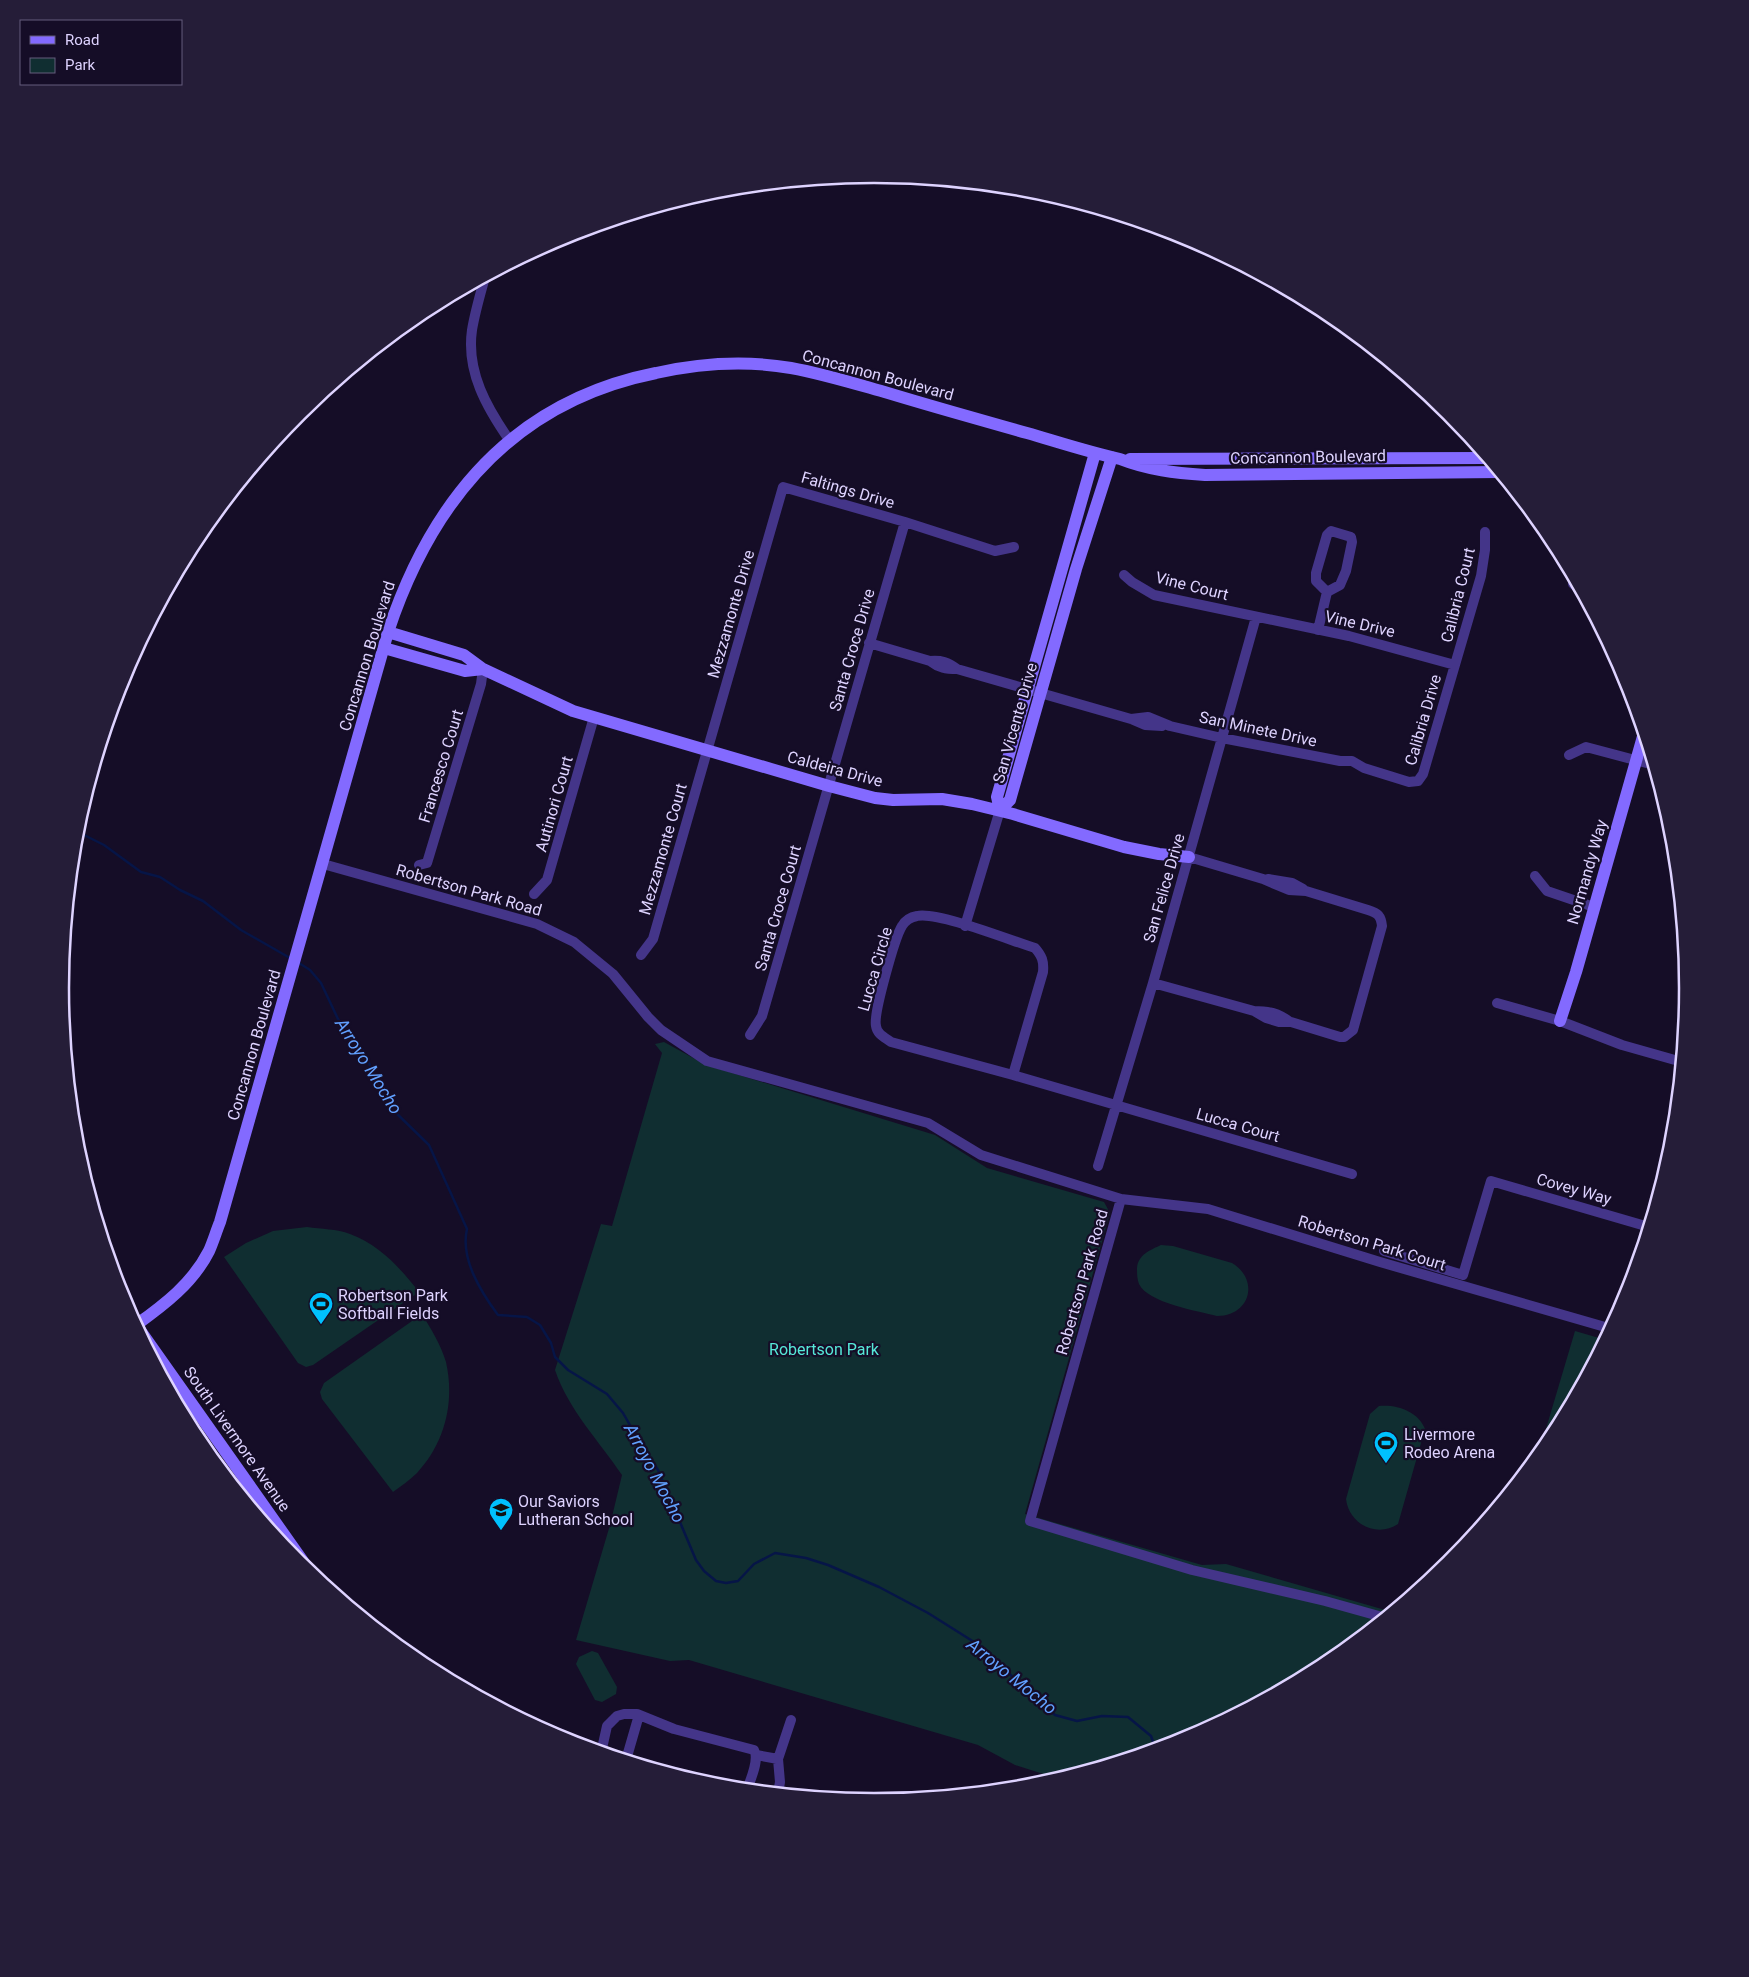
<svg xmlns="http://www.w3.org/2000/svg" width="1749" height="1977" viewBox="0 0 1749 1977" font-family="Roboto,sans-serif">
	<style>
		.green { fill: #102e31 }
		.lines { fill: none; stroke-linecap: round; stroke-linejoin: round }
		.stream { stroke: #061547; stroke-width: 2.5 }
		.street { stroke: #443589; stroke-width: 10 }
		.secondary { stroke: #836aff; stroke-width: 12 }
		.labels { text-anchor: middle; dominant-baseline: central; stroke-width: 4.5; stroke-linejoin: round; paint-order: stroke }
		.street-label { font-size: 16px; fill: #ded3ff; stroke: #150d27 }
		.poi-label { font-size: 16px; fill: #ded3ff; stroke: #150d27; text-anchor: start }
		.park-label { font-size: 16px; fill: #56e8d8; stroke: #150d27 }
		.water-label { font-size: 18px; font-style: italic; fill: #61a0ff; stroke: #150d27 }
		.rim { fill: none; stroke: #ded3ff; stroke-width: 2.5 }
	</style>
	<rect width="100%" height="100%" fill="#150d27"/>
	<!-- green -->
	<path class="green" d="M664,1042L706,1065L935,1135L987,1168L1104,1202L1110,1213L1025,1514L1202,1565L1226,1564L1392,1612L1327,1666L1186,1741L1059,1779L1015,1765L978,1745L689,1660L670,1661L576,1640L610,1525L622,1475C599,1441 568,1409 555,1370L601,1224L612,1226L662,1053L655,1044Z
		M307,1227C321,1229 337,1229 350,1234C380,1245 400,1268 419,1292L313,1365L306,1367L298,1363L224,1257L246,1243L273,1231Z
		M1161,1245L1173,1246L1232,1263C1260,1280 1250,1316 1217,1316C1198,1311 1148,1303 1139,1284C1137,1279 1137,1273 1137,1268C1138,1255 1150,1250 1161,1245Z
		M422,1314C431,1329 441,1345 446,1362C455,1402 445,1443 417,1473C410,1480 401,1486 393,1492L322,1399L320,1392L324,1383Z
		M1575,1331L1606,1340L1552,1441L1537,1459Z
		M1379,1406C1397,1404 1419,1412 1425,1429L1398,1524C1378,1538 1349,1525 1346,1499L1370,1414Z
		M592,1651L598,1653L617,1687L616,1694L602,1702L595,1700L576,1664L579,1657Z"/>
	<g class="lines">
		<!-- stream -->
		<path class="stream" d="M76,831L104,845L141,872L160,877L180,890L203,901L241,930L290,958
			M299,963L310,970L321,983L338,1019L364,1051L378,1085L392,1109L429,1145L467,1229C460,1259 481,1292 498,1315L527,1317L540,1325L551,1343L555,1357L568,1370L607,1394L623,1413L642,1446L658,1470L696,1560L704,1571L716,1581L726,1583L738,1581L754,1564L775,1553L806,1558L828,1565L879,1587L928,1613L982,1647L1029,1693L1055,1715L1077,1721L1102,1716L1128,1717L1151,1736L1156,1750"/>
		<!-- street -->
		<path class="street" d="M485,277C480,295 475,312 472,330C466,372 487,408 510,441
			M1331,531L1351,537L1352,542L1346,571L1340,585L1327,592L1316,581V573L1327,535Z
			M1124,575L1132,582L1154,595L1349,636L1455,665
			M1573,584L1580,589
			M1318,630L1327,592
			M869,643L930,661C941,660 948,662 957,669
			M930,661C939,668 946,669 957,669L1131,719L1145,725L1162,726
			M1131,719L1148,717L1170,726L1222,738L1340,761H1352L1364,768L1409,782L1418,781L1423,774L1481,576L1485,550V532
			M1569,755L1586,747L1654,765
			M1189,857L1263,879L1289,890L1306,891L1368,910C1378,913 1381,916 1382,926L1353,1030L1344,1037H1340L1291,1022H1279L1266,1018L1254,1011
			M323,864L537,924L574,942L613,974L648,1017L661,1030L707,1061L928,1123L981,1155L1121,1199L1208,1209L1380,1262L1612,1329
			M419,865L427,863L481,684L483,669
			M1535,876L1547,891L1594,907
			M1268,879L1292,883L1303,889
			M534,894L547,880L594,717
			M965,926L1000,810
			M641,955L653,939L783,487L905,522L995,551L1014,547
			M1153,983L1254,1011C1269,1011 1278,1013 1290,1022
			M1497,1003L1560,1021L1622,1045L1682,1062
			M750,1035L762,1016L905,522
			M1013,1075L891,1042C884,1037 877,1034 876,1026C873,1014 895,937 902,926C905,921 911,917 917,916C937,911 1012,941 1035,948C1042,956 1044,961 1043,972L1013,1075L1352,1174
			M1098,1166L1153,983L1256,617
			M1121,1199L1030,1521L1192,1570L1325,1601L1386,1618
			M1384,1251L1463,1275L1491,1181L1649,1227
			M601,1753L607,1726L617,1716L624,1714H637L674,1729L754,1750C760,1760 750,1780 747,1790
			M756,1755L778,1759
			M626,1760L639,1715
			M778,1793L780,1782L778,1759L791,1720"/>
		<!-- secondary -->
		<path class="secondary" d="M1130,459L1488,458
			M388,632L464,655L483,669L573,711L829,786L875,798L893,800L942,799L972,804L1013,814L1124,847L1159,854L1189,857
			M384,648L465,671L483,669
			M1000,810L1010,800L1076,569L1112,457
			M1000,810L997,797L1095,453
			M1560,1021L1576,972L1644,733
			M132,1319L314,1577
			M136,1325C164,1305 193,1283 209,1251C213,1242 216,1232 220,1222L388,632C432,499 515,401 656,373C701,363 745,360 791,368C824,374 856,384 888,393C934,407 981,420 1027,433C1058,442 1088,452 1120,459C1148,470 1175,473 1205,475L1500,472"/>
	</g>
	<!-- icons -->
	<defs>
		<symbol id="stadium-pin" viewBox="-11 -11 22 30"><path d="M0 17L-7.5 6A9.5 9.5 0 1 1 7.5 6Z" fill="#00c1fe" stroke="#150d27"/><path d="M0-5a6.5 5 0 1 0 0 10a6.5 5 0 1 0 0-10ZM-3.5-1.8h7v3.6h-7Z" fill="#111"/></symbol>
		<symbol id="school-pin" viewBox="-11 -11 22 30"><path d="M0 17L-7.5 6A9.5 9.5 0 1 1 7.5 6Z" fill="#00c1fe" stroke="#150d27"/><path d="M0-5L7-2L0 1L-7-2ZM-4 1L0 2.5L4 1V4Q0 6-4 4Z" fill="#111"/></symbol>
	</defs>
	<g fill-rule="evenodd">
		<use href="#stadium-pin" x="307" y="1290" width="28" height="38"/>
		<use href="#stadium-pin" x="1372" y="1429" width="28" height="38"/>
		<use href="#school-pin" x="487" y="1496" width="28" height="38"/>
	</g>
	<g class="labels">
		<!-- street labels -->
		<g class="street-label">
			<text transform="translate(878 375) rotate(15)">Concannon Boulevard</text>
			<text transform="translate(1308 457) rotate(-1)">Concannon Boulevard</text>
			<text transform="translate(848 490) rotate(16)">Faltings Drive</text>
			<text transform="translate(1192 586) rotate(14)">Vine Court</text>
			<text transform="translate(1458 595) rotate(-76)">Calibria Court</text>
			<text transform="translate(731 614) rotate(-74)">Mezzamonte Drive</text>
			<text transform="translate(1360 624) rotate(13)">Vine Drive</text>
			<text transform="translate(852 650) rotate(-74)">Santa Croce Drive</text>
			<text transform="translate(367 656) rotate(-73)">Concannon Boulevard</text>
			<text transform="translate(1423 720) rotate(-74)">Calibria Drive</text>
			<text transform="translate(1015 723) rotate(-74)">San Vicente Drive</text>
			<text transform="translate(1258 729) rotate(12)">San Minete Drive</text>
			<text transform="translate(441 766) rotate(-73)">Francesco Court</text>
			<text transform="translate(835 769) rotate(15)">Caldeira Drive</text>
			<text transform="translate(554 804) rotate(-74)">Autinori Court</text>
			<text transform="translate(663 849) rotate(-74)">Mezzamonte Court</text>
			<text transform="translate(1587 872) rotate(-74)">Normandy Way</text>
			<text transform="translate(1164 888) rotate(-74)">San Felice Drive</text>
			<text transform="translate(469 890) rotate(16)">Robertson Park Road</text>
			<text transform="translate(778 908) rotate(-74)">Santa Croce Court</text>
			<text transform="translate(875 969) rotate(-74)">Lucca Circle</text>
			<text transform="translate(254 1045) rotate(-74)">Concannon Boulevard</text>
			<text transform="translate(1238 1125) rotate(16)">Lucca Court</text>
			<text transform="translate(1574 1189) rotate(16)">Covey Way</text>
			<text transform="translate(1372 1243) rotate(17)">Robertson Park Court</text>
			<text transform="translate(1082 1282) rotate(-74)">Robertson Park Road</text>
			<text transform="translate(237 1439) rotate(55)">South Livermore Avenue</text>
		</g>
		<!-- poi labels -->
		<g class="poi-label">
			<text x="338" y="1295">Robertson Park<tspan x="338" dy="18">Softball Fields</tspan></text>
			<text x="1404" y="1434">Livermore<tspan x="1404" dy="18">Rodeo Arena</tspan></text>
			<text x="518" y="1501">Our Saviors<tspan x="518" dy="18">Lutheran School</tspan></text>
		</g>
		<!-- park labels -->
		<g class="park-label">
			<text x="824" y="1349">Robertson Park</text>
		</g>
		<!-- water labels -->
		<g class="water-label">
			<text transform="translate(369 1066) rotate(58)">Arroyo Mocho</text>
			<text transform="translate(655 1473) rotate(62)">Arroyo Mocho</text>
			<text transform="translate(1012 1676) rotate(39)">Arroyo Mocho</text>
		</g>
	</g>
	<!-- crop -->
	<path d="M0 0H1749V1977H0ZM69 988a805 805 0 1 1 1610 0a805 805 0 1 1-1610 0Z" fill="#251d38" fill-rule="evenodd"/>
	<path class="rim" d="M69 988a805 805 0 1 1 1610 0a805 805 0 1 1-1610 0Z"/>
	<!-- legend -->
	<rect x="20" y="20" width="162" height="65" fill="#150d27" stroke="#655c7d"/>
	<rect x="30" y="36" width="25" height="8" fill="#836aff" stroke="#655c7d"/>
	<text x="65" y="45" font-size="15" fill="#ded3ff">Road</text>
	<rect x="30" y="58" width="25" height="15" fill="#102e31" stroke="#655c7d"/>
	<text x="65" y="70" font-size="15" fill="#ded3ff">Park</text>
</svg>
